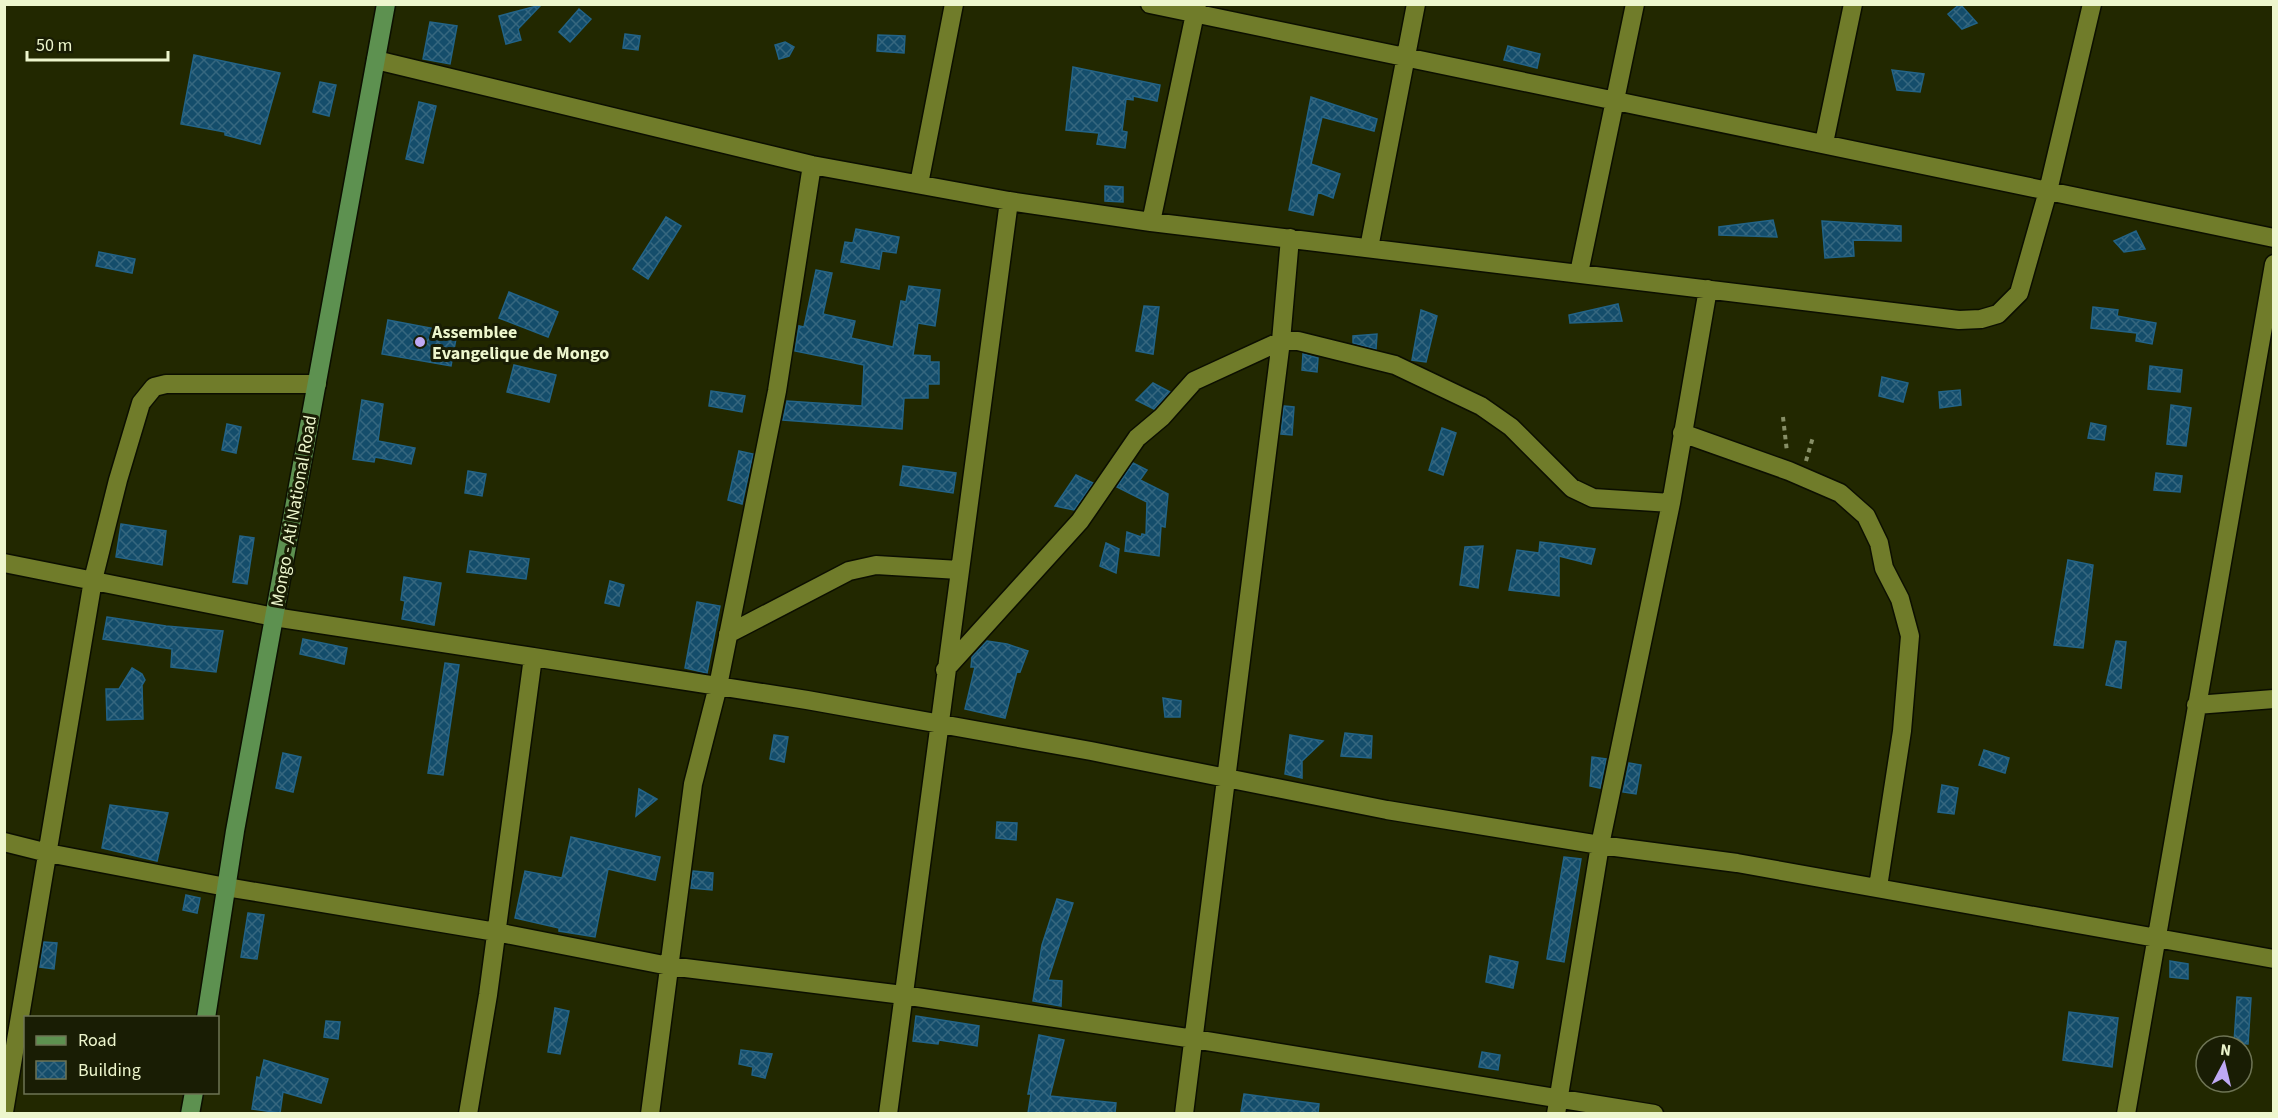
<svg xmlns="http://www.w3.org/2000/svg" width="2278" height="1118" viewBox="0 0 2278 1118" font-family="'Source Sans 3',sans-serif">
	<style>
		.building { fill: url(#building-cross-hatch); stroke: #236386; stroke-width: 1.5 }
		.lines { fill: none; stroke-linecap: round; stroke-linejoin: round }
		.street-casing { stroke: #0c0f00; stroke-width: 21 }
		.secondary-casing { stroke: #0c0f00; stroke-width: 21 }
		.path { stroke: #878f66; stroke-width: 4; stroke-dasharray: 4.5 4.5; stroke-linecap: butt }
		.street { stroke: #707c2a; stroke-width: 18 }
		.secondary { stroke: #5d9150; stroke-width: 18 }
		.poi-dot { fill: #bfa9f4; stroke: #191d04; stroke-width: 2 }
		.labels { text-anchor: middle; dominant-baseline: central; stroke-width: 6; stroke-linejoin: round; paint-order: stroke }
		.poi-label { font-size: 18px; font-weight: bold; fill: #edf6cd; stroke: #191d04; text-anchor: start }
		.street-label { font-size: 18px; fill: #edf6cd; stroke: #191d04 }
	</style>
	<defs>
		<pattern id="building-cross-hatch" width="8" height="8" patternUnits="userSpaceOnUse" patternTransform="scale(1.5)"><rect width="8" height="8" fill="#144d6b"/><path d="M0 0l8 8M0 8l8-8" fill="none" stroke="#36677f"/></pattern>
	</defs>
	<rect width="100%" height="100%" fill="#222800"/>
	<!-- building -->
	<path class="building" d="M1960,4L1977,23L1962,29L1948,14Z
		M541,5L518,29L521,40L506,44L499,16Z
		M579,9L591,19L570,42L559,32Z
		M430,22L457,26L450,64L423,59Z
		M625,34L640,36L638,50L623,48Z
		M878,35L905,36L904,53L877,51Z
		M785,42L794,47L789,56L779,59L775,45Z
		M1508,46L1540,54L1537,68L1504,60Z
		M194,55L280,73L260,144L225,135V132L181,124Z
		M1073,67L1160,85L1157,101L1133,96V100L1126,99L1122,131L1127,132L1125,148L1097,144L1099,133L1066,130Z
		M1892,70L1924,74L1920,92L1897,90Z
		M320,82L336,85L329,116L313,112Z
		M1311,97L1377,119L1374,131L1322,117L1311,164L1340,174L1333,198L1318,192L1313,215L1289,210Z
		M419,102L436,106L423,163L406,159Z
		M1105,186L1123,187V202L1105,201Z
		M666,217L681,226L648,279L633,269Z
		M1773,220L1777,237L1719,235V227Z
		M1822,221L1901,226V241L1853,240L1854,256L1825,258Z
		M856,229L899,237L896,253L882,251L879,269L841,262L845,242L853,243Z
		M2136,231L2145,249L2124,252L2114,241Z
		M99,252L135,259L132,273L96,266Z
		M816,270L832,273L823,314L855,321L851,338L893,347L901,301L906,302L909,286L940,290L935,326L918,323L913,355L930,356V362H939V384H928V398H904L902,429L783,420L787,401L862,406L864,365L795,351L799,326L804,327Z
		M509,292L558,312L548,337L499,318Z
		M1618,304L1622,321L1570,323L1569,315Z
		M1144,306L1159,307L1153,354L1136,351Z
		M2093,307L2118,310L2117,316L2156,323L2152,344L2136,341L2137,333L2091,328Z
		M1421,310L1437,316L1426,362L1412,360Z
		M388,320L457,333L451,366L382,354Z
		M1377,334L1376,349L1353,343V336Z
		M1303,354L1318,358L1317,372L1302,370Z
		M514,365L556,375L549,402L507,392Z
		M2150,366L2182,370L2180,392L2148,389Z
		M1882,377L1908,383L1903,402L1879,396Z
		M1153,383L1170,392L1154,409L1136,400Z
		M1960,390L1961,405L1940,408L1939,392Z
		M711,391L745,396L742,412L709,406Z
		M362,400L383,404L378,441L415,448L411,464L375,457L374,462L353,459Z
		M2171,405L2191,408L2186,446L2167,444Z
		M1284,406L1294,407L1292,435L1281,434Z
		M2091,423L2106,426L2104,440L2088,438Z
		M227,424L241,427L236,453L222,450Z
		M1442,428L1456,433L1443,475L1429,470Z
		M739,451L753,454L742,504L728,500Z
		M1133,463L1147,470L1140,480L1168,494L1165,527L1161,526L1159,556L1125,551L1127,532L1141,537L1142,534L1146,535L1147,502L1117,487Z
		M903,466L956,473L953,493L900,485Z
		M468,471L486,474L482,496L465,493Z
		M2156,473L2182,476L2180,492L2154,490Z
		M1076,475L1093,483L1074,510L1055,506Z
		M121,524L166,531L162,565L116,557Z
		M240,536L254,538L247,584L233,582Z
		M1540,542L1595,549L1591,564L1559,556V596L1509,590L1517,550L1539,553Z
		M1106,543L1119,549L1116,573L1100,566Z
		M1483,546L1478,588L1460,585L1465,547Z
		M470,551L529,559L526,579L467,572Z
		M2068,560L2093,565L2083,648L2054,645Z
		M404,577L441,583L434,625L402,619L405,601L401,600Z
		M610,581L624,585L619,606L605,603Z
		M697,602L720,606L707,673L685,668Z
		M107,617L166,626L223,631L216,672L171,667L172,649L103,639Z
		M303,639L347,648L344,664L300,654Z
		M987,641L1007,644L1028,651L1020,672L1017,671L1005,718L965,709L975,667H971L972,657Z
		M2116,641L2126,642L2121,688L2106,685Z
		M445,663L459,665L443,775L428,773Z
		M132,668L142,674L145,680L142,685L143,719L107,720L106,689H119Z
		M1163,698L1181,701L1180,717H1165Z
		M1345,733L1372,736L1371,758L1341,756Z
		M774,735L788,737L784,762L770,759Z
		M1290,735L1323,741L1302,761V778L1285,774Z
		M1984,750L2009,758L2005,773L1979,765Z
		M283,753L301,757L293,792L276,788Z
		M1592,757L1606,759L1600,788L1590,786Z
		M1629,763L1641,765L1636,794L1623,792Z
		M1942,785L1958,788L1954,814L1938,812Z
		M639,789L657,799L636,816Z
		M110,805L168,813L157,861L102,848Z
		M997,822L1017,823L1016,840L996,838Z
		M571,837L660,857L655,880L608,869L595,937L559,931V928L515,918L525,871L562,878Z
		M1564,857L1581,859L1564,962L1547,959Z
		M693,871L713,873L712,890L691,888Z
		M186,895L200,898L197,913L183,910Z
		M1057,899L1073,903L1048,980L1062,981L1061,1006L1033,1001L1042,945Z
		M248,913L264,915L257,959L241,957Z
		M44,942L57,943L54,969L40,967Z
		M1490,956L1518,962L1513,988L1486,982Z
		M2170,961L2188,964V979L2170,977Z
		M2237,997L2251,998L2248,1044L2234,1043Z
		M555,1008L569,1011L560,1054L548,1052Z
		M2069,1012L2118,1018L2112,1067L2063,1060Z
		M916,1016L979,1026L977,1046L939,1040L938,1044L913,1041Z
		M326,1021L340,1022L338,1039L324,1037Z
		M1039,1035L1064,1040L1050,1096L1116,1103L1115,1113H1028L1031,1094H1028Z
		M741,1050L772,1054L765,1078L752,1075L753,1067L739,1064Z
		M1482,1052L1500,1055L1498,1070L1479,1067Z
		M264,1060L328,1079L321,1103L283,1092L280,1113L252,1109L257,1077L260,1078Z
		M1244,1094L1319,1104L1318,1113L1241,1112Z"/>
	<g class="lines">
		<defs>
			<path id="street" d="M1150,4L2274,238
				M376,60L812,165L1009,201L1151,222L1959,320L1981,319L1998,314L2019,293L2048,191L2092,4
				M1824,143L1853,4
				M919,184L954,4
				M1151,222L1197,4
				M1369,248L1416,4
				M1579,273L1635,4
				M1682,433L1789,471L1840,493L1866,516L1879,543L1884,568L1900,599L1910,636L1902,731L1878,887
				M4,563L274,617L533,657
				M728,634L849,571L876,565L959,570
				M945,670L1080,521L1137,438L1162,417L1194,381L1281,341H1298L1395,365L1481,406L1511,427L1572,488L1593,498L1671,503
				M2196,705L2274,699
				M4,842L48,853L226,887L496,932L669,966L903,995L1194,1039L1654,1114
				M4,1112L93,580L118,480L141,403L154,387L166,384H317
				M468,1114L488,995L533,657L807,700L1091,751L1387,810L1600,845L1737,863L2274,959
				M650,1114L693,784L718,686L777,391L812,165
				M888,1114L1009,201
				M1184,1114L1281,341L1290,238
				M1556,1114L1600,845L1671,503L1708,289
				M2126,1114L2274,264"/>
			<path id="secondary" d="M206,1018L235,831L386,4
				M190,1114L194,1092"/>
		</defs>
		<!-- street casing -->
		<use href="#street" class="street-casing"/>
		<!-- secondary casing -->
		<use href="#secondary" class="secondary-casing"/>
		<!-- path -->
		<path class="path" d="M1783,417L1787,452
			M1806,461L1813,437"/>
		<!-- street -->
		<use href="#street" class="street"/>
		<!-- secondary -->
		<use href="#secondary" class="secondary"/>
	</g>
	<!-- markers -->
	<circle class="poi-dot" cx="420" cy="342" r="6"/>
	<g class="labels">
		<!-- poi labels -->
		<g class="poi-label">
			<text x="432" y="332">Assemblee<tspan x="432" dy="21">Evangelique de Mongo</tspan></text>
		</g>
		<!-- street labels -->
		<g class="street-label">
			<text transform="translate(294 511) rotate(-80)">Mongo - Ati National Road</text>
		</g>
	</g>
	<!-- border -->
	<rect width="2278" height="1118" fill="none" stroke="#edf6cd" stroke-width="12"/>
	<!-- legend -->
	<rect x="24" y="1016" width="195" height="78" fill="#191d04" stroke="#6e7454" stroke-width="1.5"/>
	<rect x="36" y="1036" width="30" height="9" fill="#5d9150" stroke="#6e7454" stroke-width="1.5"/>
	<text x="78" y="1046" font-size="18" fill="#edf6cd">Road</text>
	<rect x="36" y="1061" width="30" height="18" fill="url(#building-cross-hatch)" stroke="#6e7454" stroke-width="1.5"/>
	<text x="78" y="1076" font-size="18" fill="#edf6cd">Building</text>
	<!-- north arrow -->
	<g transform="translate(2224 1064) rotate(7)"><circle r="28" fill="#191d04" stroke="#6e7454" stroke-width="1.5"/>
	<path d="M0-4.5L10 22L0 15L-10 22Z" fill="#bfa9f4"/>
	<text y="-9" font-size="16" font-weight="bold" text-anchor="middle" fill="#edf6cd">N</text>
	</g>
	<!-- scale -->
	<path d="M27 51v9h141v-9" fill="none" stroke="#edf6cd" stroke-width="3"/>
	<text x="36" y="51" font-size="18" fill="#edf6cd" stroke="#191d04" stroke-width="4.5" paint-order="stroke">50 m</text>
</svg>
